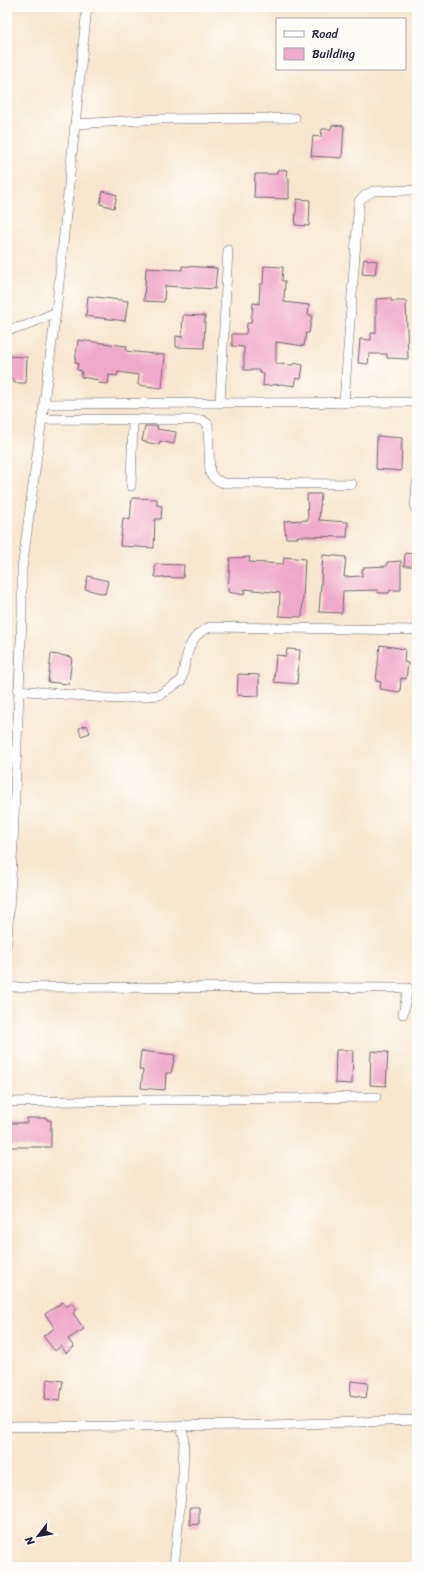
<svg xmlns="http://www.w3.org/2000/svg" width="424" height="1574" viewBox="0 0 424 1574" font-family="Sriracha,sans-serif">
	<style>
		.building { fill: #f0aac9 }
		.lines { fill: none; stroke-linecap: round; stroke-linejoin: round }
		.street-casing { stroke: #6d676f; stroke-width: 10 }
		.street { stroke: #fff; stroke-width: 9 }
	</style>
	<rect width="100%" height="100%" fill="#fdfcf7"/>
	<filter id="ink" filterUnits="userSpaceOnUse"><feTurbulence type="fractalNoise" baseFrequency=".025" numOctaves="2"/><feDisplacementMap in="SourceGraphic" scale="8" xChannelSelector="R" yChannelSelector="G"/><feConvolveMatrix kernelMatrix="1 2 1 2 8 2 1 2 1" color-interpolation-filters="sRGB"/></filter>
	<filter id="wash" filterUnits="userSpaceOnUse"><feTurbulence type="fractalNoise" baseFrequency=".012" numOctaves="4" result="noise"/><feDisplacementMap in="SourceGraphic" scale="16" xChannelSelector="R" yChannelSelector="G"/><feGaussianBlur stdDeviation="0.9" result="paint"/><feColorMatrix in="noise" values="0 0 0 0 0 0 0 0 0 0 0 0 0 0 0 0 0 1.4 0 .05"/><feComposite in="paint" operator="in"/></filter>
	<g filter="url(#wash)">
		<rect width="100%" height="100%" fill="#f7e6d0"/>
		<g id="blocks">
			<!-- building -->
			<path class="building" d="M332,125L344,126L342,158L311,156L313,136L321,137L322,129H331Z
				M277,170H287L286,178H289V199L254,198L255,174H277Z
				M103,191L117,195L114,208L100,204Z
				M297,199L310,200L309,226L295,225Z
				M364,259L377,261L375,275L362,274Z
				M182,266L217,268L215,289L165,286L164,302L144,301L146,268L182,270Z
				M264,266L283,267L282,281H285L284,302L309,305L308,315H312L309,333H306L304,346L276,342V364L293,365L294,363L303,365L301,379L296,378L295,386L282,384L263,386L264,374L260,373V370H244V347L232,346V334H246L247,323H251L253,303L259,304L260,284H263Z
				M88,296L128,301L125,321L86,316Z
				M391,298V301H406L408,359L387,358V354H369L368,364L358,363L360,339L371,340V333H376V299Z
				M183,315L205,316L204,348L176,347V336L182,337Z
				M78,340L127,346L126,351L165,355L162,388L138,385L139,375L118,372L117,376L109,375L108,384L98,383L99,380L81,377L82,371L77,370L78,363H75Z
				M7,356L27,357L26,383H14V379H7Z
				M145,426H158L157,429L176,432L174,444L160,441L159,445L142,441Z
				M377,436L402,438L401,471L376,469Z
				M307,494H321L319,520L348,522L347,537L297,536L298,538H286L284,521L308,520Z
				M132,498L157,499V505L162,506L161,519H155L154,548L120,546L123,518L130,520Z
				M405,553L414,554L413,566H404Z
				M323,555L346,557L344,577L362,576V569H364V567L387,566V562L401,561V590H390L389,593H378V590L343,591L342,613L319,612Z
				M250,557L249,562L283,564L284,557L305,559L302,617L279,616L280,593L245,589L244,595L228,592L230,558Z
				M155,564L184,565L183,578L155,577Z
				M88,576L108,581L105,594L85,589Z
				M380,645L405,649L404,662L408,663L406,679L401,678L400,692L380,689L381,682L376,681Z
				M287,649L300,650L297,684L274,682L276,655L286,656Z
				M51,654L72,657L69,684L48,682Z
				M238,674L259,675V696L237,695Z
				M87,725L90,733L81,736L79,728Z
				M336,1050H353L352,1084L335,1083Z
				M141,1051L175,1055L171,1073H166L165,1090L141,1088L143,1070H139Z
				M371,1051L388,1052L386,1086L370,1085Z
				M27,1118H47V1120H51V1147H10V1144H7V1123H27Z
				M63,1302L66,1307L72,1303L77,1310L73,1313L84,1329L68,1339L74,1347L66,1353L61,1346L55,1351L43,1336L55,1328L45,1314Z
				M47,1379L63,1381L60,1400L45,1399Z
				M351,1381L368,1383L366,1398L350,1395Z
				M190,1507H199V1524L190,1525Z"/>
		</g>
	</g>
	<g filter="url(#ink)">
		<use href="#blocks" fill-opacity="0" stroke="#6d676f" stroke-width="1"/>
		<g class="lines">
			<defs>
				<path id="street" d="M76,124L159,119L295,118
					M7,330L25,326L56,312
					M344,402L359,201L366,195L373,191L417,190
					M220,403L228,250
					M44,404L417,402
					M42,419L202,420L208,424L210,473L215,479L223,483L352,484
					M131,486L133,420
					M415,508L417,483
					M18,690L116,699L159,695L181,681C187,659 186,636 210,627L417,630
					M7,942L13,844L22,615V569L56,312L87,7
					M7,987L408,988L403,1014
					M7,1102L376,1097
					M7,1427L270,1425L417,1420
					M174,1567L183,1474L184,1438L181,1425"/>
			</defs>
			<!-- street casing -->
			<use href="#street" class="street-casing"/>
			<!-- street -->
			<use href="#street" class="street"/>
		</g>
	</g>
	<!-- margin -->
	<rect width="424" height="1574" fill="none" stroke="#fdfcf7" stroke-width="24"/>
	<!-- legend -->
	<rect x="276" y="18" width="130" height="52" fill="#fdfcf7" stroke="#a5a5ac"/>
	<rect x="284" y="31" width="20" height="6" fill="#ffffff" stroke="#a5a5ac"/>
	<text x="312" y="38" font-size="12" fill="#22223b">Road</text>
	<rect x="284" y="48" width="20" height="12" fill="#f0aac9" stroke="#a5a5ac"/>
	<text x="312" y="58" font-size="12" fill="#22223b">Building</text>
	<!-- north arrow -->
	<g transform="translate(38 1536) rotate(239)" stroke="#fdfcf7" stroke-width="3" paint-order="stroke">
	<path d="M0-3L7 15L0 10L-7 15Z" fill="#22223b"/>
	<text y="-6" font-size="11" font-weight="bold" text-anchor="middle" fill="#22223b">N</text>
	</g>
</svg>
